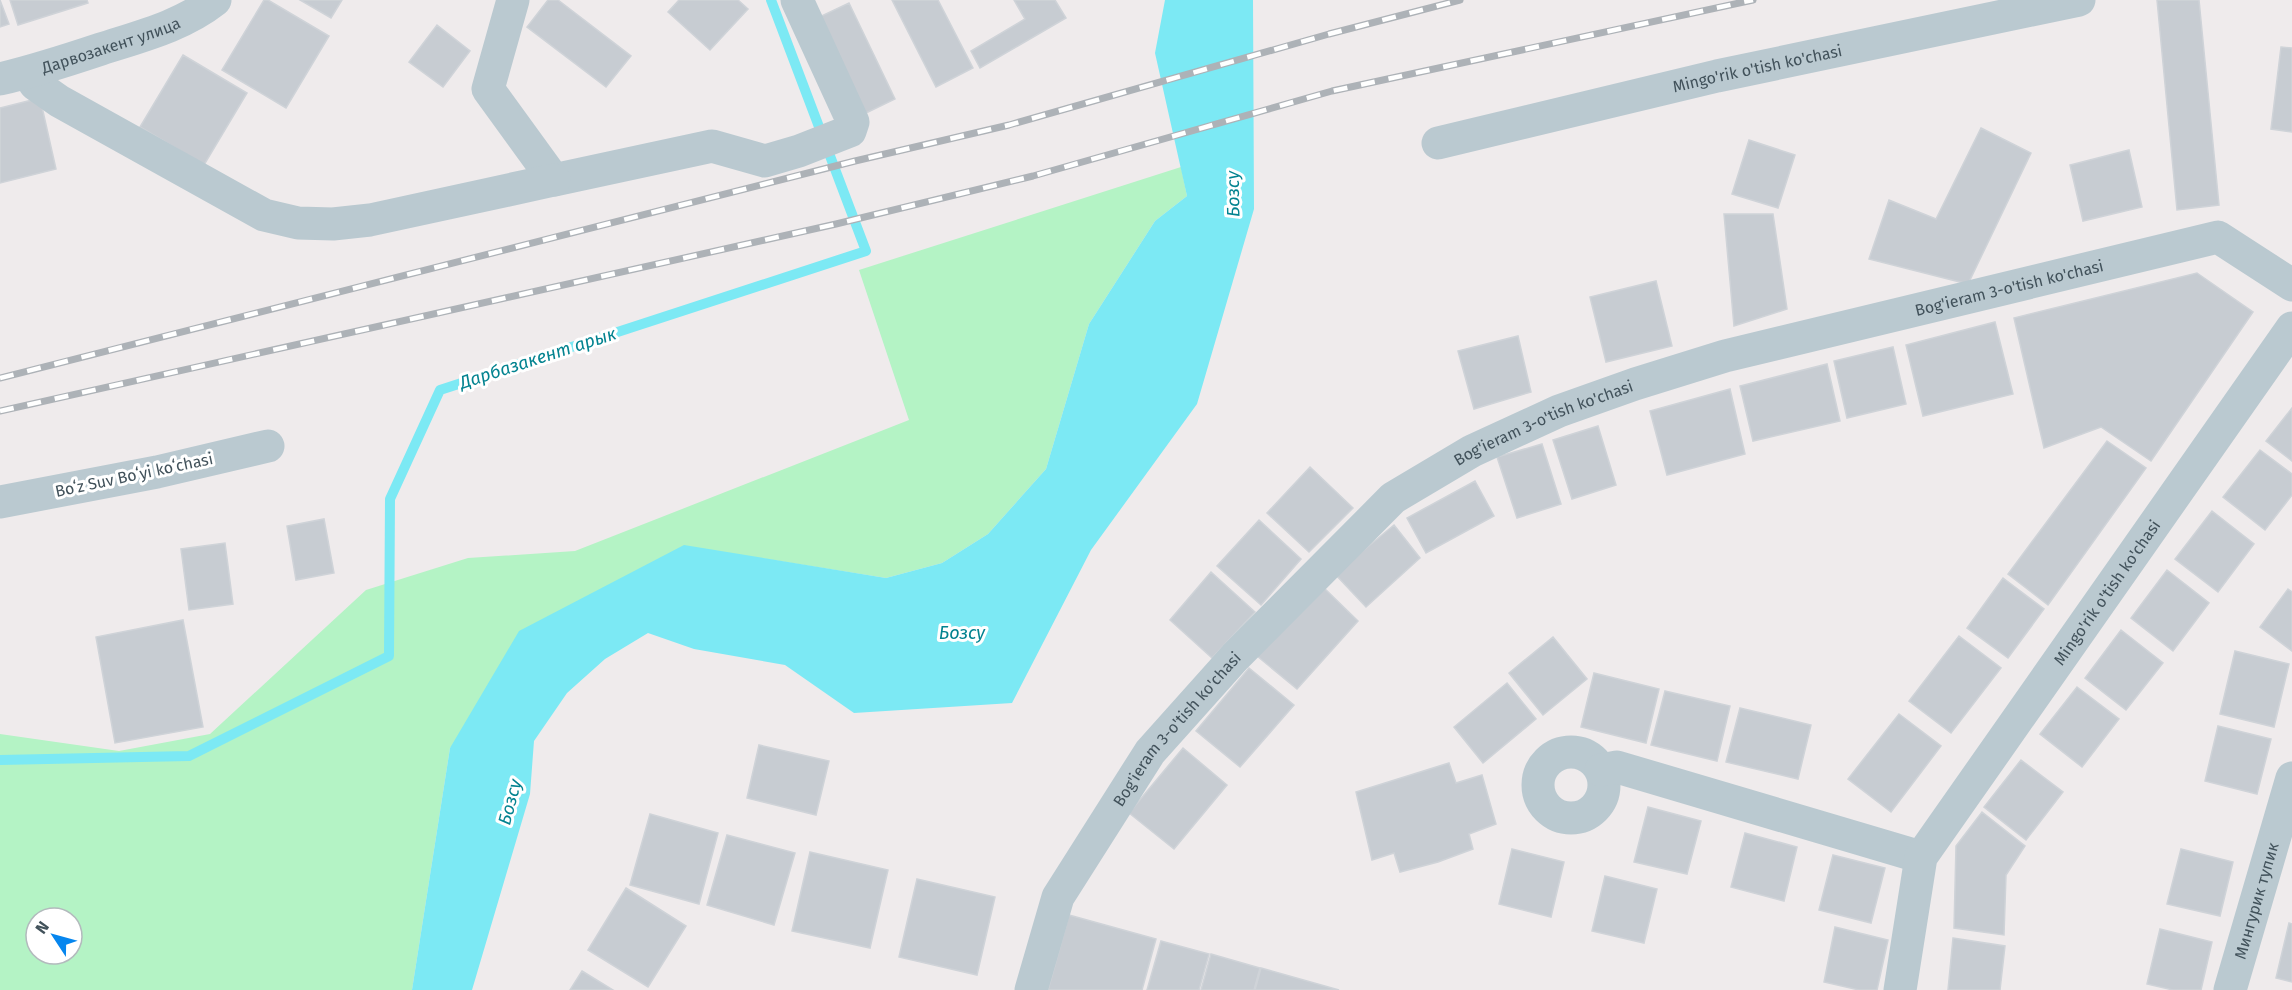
<svg xmlns="http://www.w3.org/2000/svg" width="2292" height="990" viewBox="0 0 2292 990" font-family="'Fira Sans',sans-serif">
	<style>
		.green { fill: #b4f3c5; fill-rule: evenodd }
		.water { fill: #7ce9f4 }
		.lines { fill: none; stroke-linecap: round; stroke-linejoin: round }
		.stream { stroke: #7ce9f4; stroke-width: 10 }
		.building { fill: #c7ccd2; stroke: #cfd3d8; stroke-width: 1.5 }
		.minor { stroke: #bac9d0; stroke-width: 33 }
		.rail-casing { stroke: #adb2b7; stroke-width: 7 }
		.rail { stroke: #fff; stroke-width: 4.5; stroke-dasharray: 14; stroke-linecap: butt }
		.labels { text-anchor: middle; dominant-baseline: central; stroke-width: 6; stroke-linejoin: round; paint-order: stroke }
		.street-label { font-size: 16px; fill: #42525b; stroke: #fff }
		.water-label { font-size: 18px; font-style: italic; fill: #038390; stroke: #fff }
	</style>
	<rect width="100%" height="100%" fill="#efebec"/>
	<!-- green -->
	<path class="green" d="M1181,167L1187,196L1155,221L1089,324L1046,469L988,534L942,563L886,578L684,546L450,748L412,990H0V734L119,751L210,734L366,590L468,558L575,551L909,420L859,270ZM36,918H72V954H36Z"/>
	<!-- water -->
	<path class="water" d="M1165,0H1253L1254,209L1197,404L1091,550L1012,703L854,713L785,665L694,649L648,633L605,659L567,693L534,741L530,794L472,990H412L450,748L519,631L684,545L886,578L942,563L988,534L1046,469L1089,324L1155,221L1187,196L1155,53Z"/>
	<g class="lines">
		<!-- stream -->
		<path class="stream" d="M0,760L189,756L389,656L390,499L440,390L866,251L771,0"/>
	</g>
	<!-- building -->
	<path class="building" d="M0,0L9,24L0,27Z
		M10,0H87L88,3L18,25Z
		M264,0H268L329,36L286,108L222,70Z
		M300,0H342L331,18Z
		M548,0H558L631,56L606,87L527,27Z
		M679,0H738L748,9L710,50L668,12Z
		M892,0H938L973,68L936,87Z
		M1014,0H1055L1066,18L980,68L971,51L1025,19Z
		M2157,0H2199L2219,205L2177,210Z
		M849,3L895,99L860,116L815,19Z
		M437,25L470,51L443,87L409,62Z
		M2281,47L2292,48V132L2271,129Z
		M183,55L247,93L204,165L140,127Z
		M40,98L56,169L0,183V108Z
		M1981,128L2031,153L1968,284L1869,259L1889,200L1936,219Z
		M1749,140L1795,155L1778,208L1732,194Z
		M2129,150L2142,207L2083,221L2070,165Z
		M1724,214H1773L1787,309L1734,326Z
		M2197,273L2253,312L2151,461L2101,427L2044,448L2014,318Z
		M1656,281L1672,346L1606,362L1590,297Z
		M1995,322L2013,394L1923,416L1906,345Z
		M1518,336L1531,392L1474,409L1458,351Z
		M1893,347L1906,404L1847,418L1834,361Z
		M1827,364L1840,421L1753,441L1740,386Z
		M1730,389L1745,454L1667,475L1650,411Z
		M2292,408V461L2266,441Z
		M1598,426L1616,485L1572,499L1553,440Z
		M2107,441L2146,468L2048,605L2008,574Z
		M1542,444L1561,504L1517,518L1497,457Z
		M2260,450L2292,474V495L2265,530L2223,497Z
		M1310,467L1353,508L1309,552L1267,513Z
		M1475,481L1494,516L1426,553L1407,518Z
		M2212,511L2254,544L2218,592L2175,559Z
		M324,519L334,573L296,580L287,526Z
		M1259,520L1301,559L1261,605L1217,566Z
		M1394,525L1420,558L1366,607L1335,574Z
		M225,543L233,604L189,610L181,549Z
		M2167,570L2209,603L2173,651L2131,618Z
		M1211,572L1255,612L1212,658L1170,620Z
		M2003,578L2044,609L2008,658L1967,628Z
		M1321,585L1358,621L1297,689L1257,656Z
		M2288,589L2292,592V651L2260,627Z
		M183,620L203,727L115,743L96,637Z
		M2121,630L2163,663L2126,710L2085,678Z
		M1959,636L2001,668L1951,733L1909,701Z
		M1553,637L1587,679L1543,715L1509,673Z
		M2235,651L2289,664L2274,727L2220,714Z
		M1249,668L1294,705L1240,767L1196,731Z
		M1594,673L1659,689L1646,743L1581,727Z
		M1507,683L1536,719L1483,763L1454,727Z
		M2077,687L2119,719L2082,767L2040,734Z
		M1665,691L1730,706L1717,761L1651,745Z
		M1740,708L1811,725L1798,779L1726,762Z
		M1899,714L1941,746L1891,812L1848,779Z
		M2218,726L2271,739L2257,794L2205,781Z
		M759,745L829,761L816,815L747,798Z
		M1183,748L1227,785L1174,849L1129,813Z
		M2021,760L2063,792L2026,840L1984,807Z
		M1449,763L1456,783L1482,775L1496,824L1469,834L1473,849L1438,862L1400,872L1394,853L1372,860L1356,792Z
		M1648,807L1701,821L1687,874L1634,862Z
		M1982,812L2025,846L2006,875L2004,935L1954,928L1956,846Z
		M650,814L718,833L699,904L630,885Z
		M1745,833L1797,847L1784,901L1731,887Z
		M727,835L795,853L774,925L707,905Z
		M1512,849L1564,862L1551,917L1499,904Z
		M2181,849L2233,862L2220,916L2167,904Z
		M810,852L888,870L870,948L792,931Z
		M1833,855L1885,868L1871,923L1819,910Z
		M1605,876L1657,889L1644,943L1592,931Z
		M917,879L995,897L977,975L899,957Z
		M626,888L686,926L648,987L588,950Z
		M1069,915L1156,939L1142,990H1048Z
		M2289,923L2292,924V982L2276,978Z
		M1835,927L1888,940L1877,990H1859L1824,982Z
		M2160,929L2212,942L2201,990H2173L2147,984Z
		M1953,938L2005,946L2000,990H1948Z
		M1161,941L1209,954L1199,990H1147Z
		M1211,954L1260,968L1254,990H1201Z
		M1261,968L1339,990H1255Z
		M582,971L613,990H570Z"/>
	<g class="lines">
		<!-- minor -->
		<g class="minor">
			<path d="M513,0L488,89L554,180L712,146L765,161L799,151L850,131L853,122L797,0"/>
			<path d="M28,73L35,84L59,101L264,215L298,223L333,224L370,220L554,180"/>
			<path id="s1" d="M0,79C34,71 68,60 101,49C141,36 182,26 215,0"/>
			<path id="s2" d="M1438,143L1717,76L2079,0"/>
			<path d="M0,502L157,472L268,446"/>
			<circle cx="1571" cy="785" r="33"/>
			<path d="M1601,770L1617,767L1921,857"/>
			<path id="s3" d="M1031,990L1058,897L1150,752L1235,657L1393,498L1472,451L1559,411L1635,384L1725,356L2218,237L2292,285"/>
			<path id="s4" d="M1900,990L1921,857L2292,328"/>
			<path id="s5" d="M2230,990L2292,778"/>
		</g>
		<defs>
			<path id="rail" d="M0,378L855,161L1009,125L1329,34L1460,0
				M0,411L836,224L1033,176L1332,91L1753,0"/>
		</defs>
		<!-- rail casing -->
		<use href="#rail" class="rail-casing"/>
		<!-- rail -->
		<use href="#rail" class="rail"/>
	</g>
	<g class="labels">
		<!-- street labels -->
		<g class="street-label">
			<text stroke="none"><textPath href="#s1" startOffset="116">Дарвозакент улица</textPath></text>
			<text stroke="none"><textPath href="#s2" startOffset="328">Mingo'rik o'tish ko'chasi</textPath></text>
			<text stroke="none"><textPath href="#s3" startOffset="1275">Bog'ieram 3-o'tish ko'chasi</textPath></text>
			<text stroke="none"><textPath href="#s3" startOffset="789">Bog'ieram 3-o'tish ko'chasi</textPath></text>
			<text transform="translate(134 475) rotate(-12)">Boʻz Suv Boʻyi koʻchasi</text>
			<text stroke="none"><textPath href="#s4" startOffset="458">Mingo'rik o'tish ko'chasi</textPath></text>
			<text stroke="none"><textPath href="#s3" startOffset="303">Bog'ieram 3-o'tish ko'chasi</textPath></text>
			<text stroke="none"><textPath href="#s5" startOffset="93">Мингурик тупик</textPath></text>
		</g>
		<!-- water labels -->
		<g class="water-label">
			<text transform="translate(1233 194) rotate(-91)">Бозсу</text>
			<text transform="translate(538 358) rotate(-18)">Дарбазакент арык</text>
			<text x="962" y="633">Бозсу</text>
			<text transform="translate(510 802) rotate(-75)">Бозсу</text>
		</g>
	</g>
	<!-- north arrow -->
	<g transform="translate(54 936) rotate(306)"><circle r="28" fill="#ffffff" stroke="#b3babd" stroke-width="1.5"/>
	<path d="M0-4.5L10 22L0 15L-10 22Z" fill="#0686ee"/>
	<text y="-9" font-size="16" font-weight="bold" text-anchor="middle" fill="#42525b">N</text>
	</g>
</svg>
